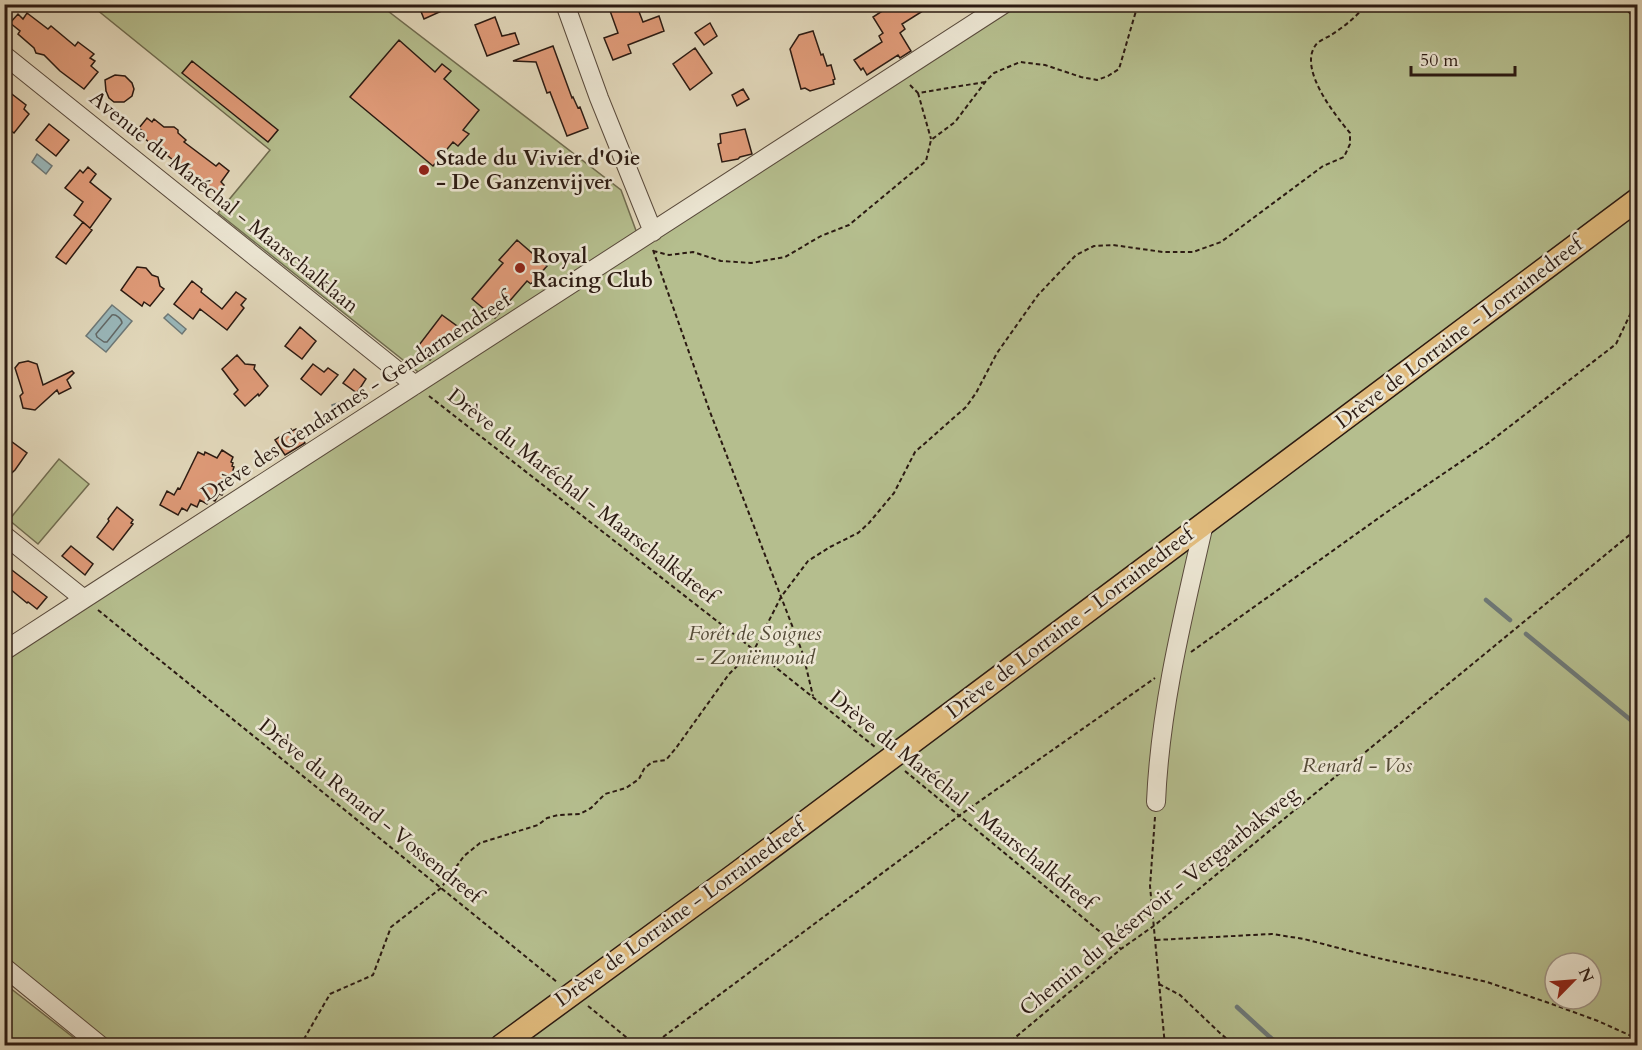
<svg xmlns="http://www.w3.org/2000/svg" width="1642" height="1050" viewBox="0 0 1642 1050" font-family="Cardo,serif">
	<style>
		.green { fill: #b5be8e; stroke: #706c50; stroke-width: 1.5; fill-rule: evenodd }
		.water { fill: #99b7ba; stroke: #6d7877; stroke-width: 1.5 }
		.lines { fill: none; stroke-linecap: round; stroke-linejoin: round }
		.shore { stroke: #626866; stroke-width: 1.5 }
		.stream { stroke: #6d7877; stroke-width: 4.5 }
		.building { fill: #e09b79; stroke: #2b1a12; stroke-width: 1.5 }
		.minor-casing { stroke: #594a3c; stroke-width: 20 }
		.major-casing { stroke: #2b1a12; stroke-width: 25 }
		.path { stroke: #2b1a12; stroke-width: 2; stroke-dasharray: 4.5 3; stroke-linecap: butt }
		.minor { stroke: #ece6d3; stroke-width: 18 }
		.major { stroke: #e1bc7e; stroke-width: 22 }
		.poi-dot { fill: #8f2418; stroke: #ece6d3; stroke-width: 2 }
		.labels { text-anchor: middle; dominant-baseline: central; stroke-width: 5; stroke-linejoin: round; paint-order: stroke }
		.poi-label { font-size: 21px; font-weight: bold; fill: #2b1a12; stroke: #ece6d3; text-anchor: start }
		.street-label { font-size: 21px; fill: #2b1a12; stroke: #ece6d3 }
		.park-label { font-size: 21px; font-style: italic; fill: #544b37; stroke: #ece6d3 }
	</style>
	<rect width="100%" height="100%" fill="#e2d8bb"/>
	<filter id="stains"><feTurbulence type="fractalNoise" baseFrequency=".00333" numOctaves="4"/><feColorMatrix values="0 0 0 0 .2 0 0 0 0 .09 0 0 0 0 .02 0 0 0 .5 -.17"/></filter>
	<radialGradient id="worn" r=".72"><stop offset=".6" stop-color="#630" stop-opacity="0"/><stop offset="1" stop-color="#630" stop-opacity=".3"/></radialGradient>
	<!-- green -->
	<path class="green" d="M91,5H380L621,190L638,236L422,375L218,213L270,150Z
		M1011,5H1637V1045H103L5,963V653ZM1555,963H1591V999H1555Z
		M59,459L89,484L38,544L9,520Z
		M5,984L83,1045H5Z"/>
	<!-- water -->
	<path class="water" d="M37,154L52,166L46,174L32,162Z
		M112,305L132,321L106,352L86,336Z
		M168,314L186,329L182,334L164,318Z
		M366,393L368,398L334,411L332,405Z"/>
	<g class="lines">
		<!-- shore -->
		<path class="shore" d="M112,315C116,314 122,319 122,323L107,342H104L97,337L96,334Z"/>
		<!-- stream -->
		<path class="stream" d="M1486,600L1510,620
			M1526,634L1638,726
			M1237,1007L1272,1039L1284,1046"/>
	</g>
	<!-- building -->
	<path class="building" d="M418,4H457L424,19Z
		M618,4H636L643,22L659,16L664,31L628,45L631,53L613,60L604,38L618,33L609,8Z
		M893,4H934L902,24L905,29L900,33L911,51L900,58L898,55L867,75L863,68L861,70L854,60L882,42L879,36L883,33L873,17Z
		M27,13L48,29L51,26L75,46L78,42L94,54L90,58L95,61L91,66L98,72L84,89L60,71L44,55L36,53L34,48L18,34L20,31L10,23L18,14L23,19Z
		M495,17L502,36L515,33L519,44L487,56L475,25Z
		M710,23L717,36L704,45L695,33Z
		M813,31L821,55L823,54L827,66L831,65L835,79L833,80L834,84L810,91L805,88L801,89L790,49L799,35Z
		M399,40L435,72L442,64L451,71L444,79L479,110L463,130L469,134L458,146L453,142L433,166L350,97Z
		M553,46L572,98L573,97L578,108L580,107L588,128L567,136L550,92L547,93L536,62L513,61Z
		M695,48L712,73L690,90L673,64Z
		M192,61L278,130L268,142L182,73Z
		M115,75L125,76L132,83L134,89L132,96L124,102H114L109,98L106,91L105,80Z
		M4,88L26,105L24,109L29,114L14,133L4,125Z
		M743,89L749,99L737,106L732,95Z
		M147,118L152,122L154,119L164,127H174L178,130V133L186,140L184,142L216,166L219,163L229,171L221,182L224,185L217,195L196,181V179L187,171L154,145H152L142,136L145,133L139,128Z
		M49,124L69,140L56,156L36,140Z
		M745,129L752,154L740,157L738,159L722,162L718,144L721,143L720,134Z
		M88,167L96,174L90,182L111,199L90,228L74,215L83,202L65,188L80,170L83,173Z
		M83,222L92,230L66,264L56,257Z
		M517,240L547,266L531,284L527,281L495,318L472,299L503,263L499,260Z
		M137,267L146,268L152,275L158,277L160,286L164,289L150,306L144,302L142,306L121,290Z
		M192,281L202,289L201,292L222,309L236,292L246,299L241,305L244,308L227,330L200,309L193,319L174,304Z
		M442,315L457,326L430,360L416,349Z
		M300,327L316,341L302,359L285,346Z
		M237,355L245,364L255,365L254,369L268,386L259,396L258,394L245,406L234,394L238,390L222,369Z
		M28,361L37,364L43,385L72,371L74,373L67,380L71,388L59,394L57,390L35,410L23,408L20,396L23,393L15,368L19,363Z
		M313,364L324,372L328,368L338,375L321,395L301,379Z
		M354,369L366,379L357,393L343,383Z
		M291,429L292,431L296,429L305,443L285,455L275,440Z
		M4,436L27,453L15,470L4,480Z
		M222,450L233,457L231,462L233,463L232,466L234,467L233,470L234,471L222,495L219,494L215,501L210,499L207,504L200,500L197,507L191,504L187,511L182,508L178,515L160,505L167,491L174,495L178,488L180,489L198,452L204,455L205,452L217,458Z
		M117,507L133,520L131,523L133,524L113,550L97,537L109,521L108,519Z
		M71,546L93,564L85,575L62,556Z
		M4,564L47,597L37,609L28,602L27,603L4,584Z"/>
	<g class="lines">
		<defs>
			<path id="minor" d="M565,4L599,98L653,232
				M4,55L415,385
				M4,535L84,599
				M4,651L84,599L1004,4
				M1156,802C1160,708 1183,616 1204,524
				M4,967L101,1046"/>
			<path id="major" d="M1637,4L1638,5
				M501,1046L736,874L1638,199"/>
		</defs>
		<!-- minor casing -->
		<use href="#minor" class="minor-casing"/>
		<!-- major casing -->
		<use href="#major" class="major-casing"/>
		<!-- path -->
		<path class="path" d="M910,85L918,93L985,82
			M918,93L931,139
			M653,250L710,412L803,654L813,696
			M653,251L669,255L693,252L721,261L751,263L785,257L821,236L849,225L926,161L931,140L955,122L986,81L994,73L1020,62L1045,65L1081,77L1097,80L1108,76L1119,69L1138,4
			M429,396L754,650L875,747
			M98,610L557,982
			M1191,652L1387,512L1487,444L1616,344L1638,298
			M905,771L1121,949
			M1155,817L1150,886L1165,1046
			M1156,940L1272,934L1304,939L1373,957L1487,982L1549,1003L1598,1021L1638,1039
			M1159,984L1180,995L1221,1034L1236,1046
			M588,1006L637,1046
			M300,1046L330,994L373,975L391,927L441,888L464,856L480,843L538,825L547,818L558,815L580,814L591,808L605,794L626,788L639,779L644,769L652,762L666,760L676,748L729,674L754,650L781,597L808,561L830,547L858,533L869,523L894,493L915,452L966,407L976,393L997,353L1038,295L1076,255L1094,246L1113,245L1163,252H1193L1221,242L1323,166L1344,157L1350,144V133C1335,115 1299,70 1315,46C1318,41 1326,38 1331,35C1344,27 1357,16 1367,4
			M651,1046L960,815L1155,678
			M1005,1046L1121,949L1155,925L1638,528"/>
		<!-- minor -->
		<use href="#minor" class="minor"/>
		<!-- major -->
		<use href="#major" class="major"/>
	</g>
	<!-- markers -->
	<g class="poi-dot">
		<circle cx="424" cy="170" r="6"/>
		<circle cx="520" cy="268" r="6"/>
	</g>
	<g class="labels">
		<!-- poi labels -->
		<g class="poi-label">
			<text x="436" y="158">Stade du Vivier d'Oie<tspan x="436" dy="24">- De Ganzenvijver</tspan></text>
			<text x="532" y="256">Royal<tspan x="532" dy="24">Racing Club</tspan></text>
		</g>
		<!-- street labels -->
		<g class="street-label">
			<text transform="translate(224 202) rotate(39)">Avenue du Maréchal - Maarschalklaan</text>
			<text transform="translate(1459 333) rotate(-37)">Drève de Lorraine - Lorrainedreef</text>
			<text transform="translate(356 397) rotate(-33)">Drève des Gendarmes - Gendarmendreef</text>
			<text transform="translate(582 496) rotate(38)">Drève du Maréchal - Maarschalkdreef</text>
			<text transform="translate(1070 623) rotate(-37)">Drève de Lorraine - Lorrainedreef</text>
			<text transform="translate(962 800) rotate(39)">Drève du Maréchal - Maarschalkdreef</text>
			<text transform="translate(370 811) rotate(39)">Drève du Renard - Vossendreef</text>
			<text transform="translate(1159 901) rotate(-39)">Chemin du Réservoir - Vergaarbakweg</text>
			<text transform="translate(680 913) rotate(-36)">Drève de Lorraine - Lorrainedreef</text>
		</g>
		<!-- park labels -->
		<g class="park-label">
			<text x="755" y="633">Forêt de Soignes<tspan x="755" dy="24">- Zoniënwoud</tspan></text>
			<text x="1357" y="765">Renard - Vos</text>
		</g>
	</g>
	<!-- margin -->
	<rect width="1642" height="1050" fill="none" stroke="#e2d8bb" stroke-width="24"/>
	<rect x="6" y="6" width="1630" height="1038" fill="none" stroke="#2b1a12" stroke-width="3"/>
	<rect x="12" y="12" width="1618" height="1026" fill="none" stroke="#2b1a12" stroke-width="1.5"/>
	<!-- north arrow -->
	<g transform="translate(1573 981) rotate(65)"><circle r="28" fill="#ece6d3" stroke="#9f9486" stroke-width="1.5"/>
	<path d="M0-4.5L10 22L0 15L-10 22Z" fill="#8f2418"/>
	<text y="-9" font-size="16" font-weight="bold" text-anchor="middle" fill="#2b1a12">N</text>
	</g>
	<!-- scale -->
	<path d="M1411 66v9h104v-9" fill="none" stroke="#2b1a12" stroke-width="3"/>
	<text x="1420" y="66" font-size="18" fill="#2b1a12" stroke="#ece6d3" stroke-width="4.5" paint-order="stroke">50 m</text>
	<rect width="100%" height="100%" filter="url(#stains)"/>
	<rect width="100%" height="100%" fill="url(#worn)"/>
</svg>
